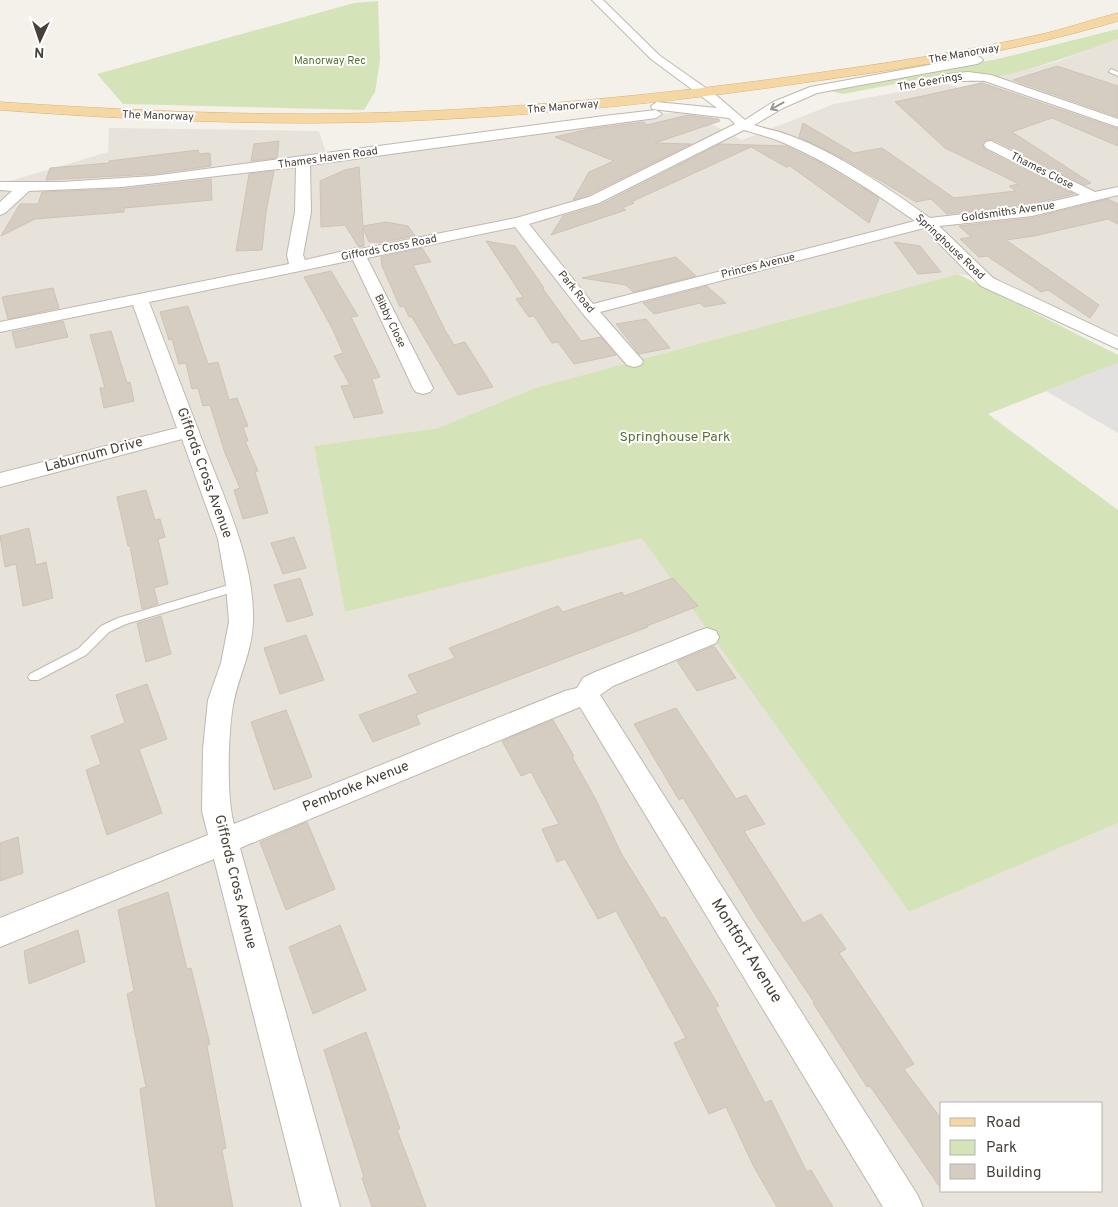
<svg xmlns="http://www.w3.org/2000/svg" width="1118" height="1207" viewBox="0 0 1118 1207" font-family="Overpass,sans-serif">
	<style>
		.residential { fill: #e7e2da; fill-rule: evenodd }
		.green { fill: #d4e4b8 }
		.parking { fill: #e3e1df }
		.building { fill: #d5ccc2; stroke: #cfc3b5 }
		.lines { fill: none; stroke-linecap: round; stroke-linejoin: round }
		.lane-casing { stroke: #bfb8ae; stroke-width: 2 }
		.street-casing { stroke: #bfb8ae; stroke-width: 2 }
		.primary-casing { stroke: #d9b274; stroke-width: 1 }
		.lane { fill: #fff; fill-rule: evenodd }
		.street { fill: #fff; fill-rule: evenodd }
		.primary { fill: #f5d7a4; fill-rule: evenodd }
		.oneway { stroke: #9a9693 }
		.labels { text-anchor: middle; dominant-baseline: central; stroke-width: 4; stroke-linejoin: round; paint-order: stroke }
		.far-street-label { font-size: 11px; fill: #48413a; stroke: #fff }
		.far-park-label { font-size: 11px; fill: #517432; stroke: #fff }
		.park-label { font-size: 14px; fill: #517432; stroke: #fff }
		.street-label { font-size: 14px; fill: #48413a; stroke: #fff }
		.near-street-label { font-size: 16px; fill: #48413a; stroke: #fff }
	</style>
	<rect width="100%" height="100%" fill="#f4f1eb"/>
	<!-- residential -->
	<path class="residential" d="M1118,39V339L1001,280L958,274L535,388L438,428L314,446L345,612L642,537L909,912L1118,823V1207H0V184L108,152L109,128L319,131L329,162L686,111L742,140L834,104L946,83L957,88L1056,62ZM942,1103H1102V1191H942Z"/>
	<!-- green -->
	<path class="green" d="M378,1L380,60L375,92L364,110L123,104L97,74L354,3Z
		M1118,29V39C1077,54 1037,68 995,78C985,80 966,73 953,73L843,94L823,89L998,59Z
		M958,274L1118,355V363L988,414L1118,510V823L909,912L642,538L345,612L314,446L438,428L535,388Z"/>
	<!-- parking -->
	<path class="parking" d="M1118,363V433L1046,391Z"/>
	<!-- building -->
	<path class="building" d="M1057,66L1118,86V117L1013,80Z
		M982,83L1118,129V146L1052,118L1012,132L1091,183L1085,185L992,139L986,140L982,144L985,150L1074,194L1032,204L947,214L931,199L916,202L846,160L799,137L803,123L854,153L882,148L954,198L1016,191L1009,186L1019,184L945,148L895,102Z
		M688,115L719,119L720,121L655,143L691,144L588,195L573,200L589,172L614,161L555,137L589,129L643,122L647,125Z
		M279,141L277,158L251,161L254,144Z
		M720,144L786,146L817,161L879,198L869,223L790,166L786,167L751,147L631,202L634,203L622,208L626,210L551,235L563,216L600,205Z
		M198,150L199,154L210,153L211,166L153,174L46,180L50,168L109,163V161Z
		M359,167L363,226L386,222L408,226L415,236L379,243V242H369L363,228L364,246L361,247L358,246L345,225L321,227L320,181L345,170Z
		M274,171L266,212L262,250L236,251L249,174Z
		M211,179L212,200L124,208V212L35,219L1,236L20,204H38L42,192L122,189Z
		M1108,199L1118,204V224L1108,219L1034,236L1006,240L1099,305L1090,318L1048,290L1041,292L987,256L979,257L960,239L971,237L959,226L1032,218Z
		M486,241L515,246L544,288L543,289L581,341L601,337L616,355L574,364L558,342L552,343L534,316L529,317L516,299L523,297Z
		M894,242L920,246L941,272L918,274Z
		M422,248L431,262L413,265L445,330L454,345L465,342L493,387L458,395L412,317H409L404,306L400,307L382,266L381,257Z
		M676,257L696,276L633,292L626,285L582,278Z
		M331,271L358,316L351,317L380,377L372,379L383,413L354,418L341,386L350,385L334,356L343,353L332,328L304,277Z
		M707,286L726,303L704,307L700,303L654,314L643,303Z
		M53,288L59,308L8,319L2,297Z
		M188,306L208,364L218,362L229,400L237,398L248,426L243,427L248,441H245L258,471L255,472L268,513L243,519L234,490L240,488L225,453L210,405L203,406L198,388L192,389L186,363L179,364L172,339L169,340L160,312Z
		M646,319L670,348L639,354L616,324Z
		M63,321L68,337L16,348L12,332Z
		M111,331L127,383L130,382L134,401L104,408L100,388H105L90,335Z
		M146,490L155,520L160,519L165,537L158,539L168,584L154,588L158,604L142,609L130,546H128L117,497Z
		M29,528L36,565L46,562L53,598L23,606L16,564L5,567L0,536Z
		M294,537L306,568L283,574L271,543Z
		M300,578L313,615L287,622L274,585Z
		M673,578L698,606L647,626L648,627L416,715L420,724L373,742L359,715L418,693L408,675L455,658L449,648L558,606L563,612L622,592L624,596Z
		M161,616L171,654L146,662L137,623Z
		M306,635L324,680L280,694L264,648Z
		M714,646L736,678L697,691L677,661Z
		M147,684L167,739L139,749L162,813L107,835L86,770L101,764L91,736L125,723L116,695Z
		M676,708L736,799L746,795L765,824L744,831L803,923L821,914L846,949L839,953L914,1064L904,1069L942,1120V1190L870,1086L867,1087L813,1003L814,1002L758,919L683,798L679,800L634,724Z
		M286,710L312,777L274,790L251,722Z
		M553,720L574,756L572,757L595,798L621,853L661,918L665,917L719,1006L715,1007L765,1103L771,1100L807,1172L811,1170L833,1207H777L753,1165L726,1107L709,1114L674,1043L686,1038L616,911L598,919L565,859L557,862L542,829L559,824L531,772L521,776L502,741Z
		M307,822L335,889L286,910L260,842Z
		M18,837L23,873L0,881V843Z
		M168,892L187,969L191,968L210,1044L207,1046L226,1148L222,1150L233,1207H156L140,1089L146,1087L127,994L134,991L118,910Z
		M340,925L366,990L313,1014L289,947Z
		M78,930L85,962L29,984L24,951Z
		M366,1032L400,1129L397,1130L426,1207H372L362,1178L364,1177L324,1050Z"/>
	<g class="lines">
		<defs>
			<path id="lane" d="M1111,69L1118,72V76L1109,72Z
				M239,582L243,583L245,586L243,589L126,624L109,632L86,655L38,680H30L28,677L30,674L78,649L101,626L118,618Z"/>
			<path id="street" d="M592,0H603L659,55L717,96L745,120L773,102L810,87L977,56L981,58L983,60L981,62L977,64L817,93L783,108L754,125C766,129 779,131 791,136C838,153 889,189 930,218L1032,206L1080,195L986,148L984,145L986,142L991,141L1095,192L1118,187V195L1032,216L939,226L993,278L1118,337V349L981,286L924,228L600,312L643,361L641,365L634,367L627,365L583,314L515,227L367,258L433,388L430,392L423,394L416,392L413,388L353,260L149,302C169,354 189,406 209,458C229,509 255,567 253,622C252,651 240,673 234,700C228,728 226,797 234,824L565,691L577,688L583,678L595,672L698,631L707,628L716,631L719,637L716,643L613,686L600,695L917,1194L923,1207H883L580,707L240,848L340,1207H302L214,859L0,947V918L208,835L202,811L203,749L208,700L221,663L229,622L226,585L218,539L182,439L0,487V473L177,428L133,305L0,332V322L289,264L287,255L295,212L296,167L122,187L29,191L5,213L0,215V202L12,191L0,190V182H61L153,176L604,116L656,110L662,114L656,118L310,165L311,212L303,255L305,260L357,248L361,249L516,218L589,197L735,124L729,118L652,109L651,106L657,102L717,108L651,59ZM744,130C757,134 771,137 784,143C830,163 874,192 915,221L593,304L529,224L599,203Z
				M968,72L991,75L1118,119V127L985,81C976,80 946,83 942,78L948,74Z"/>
			<path id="primary" d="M1118,13V21C1015,52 908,68 802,83C639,107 475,122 311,123C207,123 104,118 0,110V102C104,109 207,114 311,114C473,113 635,98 796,76C880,64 965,52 1047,33C1071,27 1094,19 1118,13Z"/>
		</defs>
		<!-- lane casing -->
		<use href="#lane" class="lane-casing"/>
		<!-- street casing -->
		<use href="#street" class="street-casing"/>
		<!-- primary casing -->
		<use href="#primary" class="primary-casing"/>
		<!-- lane -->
		<use href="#lane" class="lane"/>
		<!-- street -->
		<use href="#street" class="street"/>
		<!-- primary -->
		<use href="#primary" class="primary"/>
	</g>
	<!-- one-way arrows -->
	<defs><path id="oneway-shaft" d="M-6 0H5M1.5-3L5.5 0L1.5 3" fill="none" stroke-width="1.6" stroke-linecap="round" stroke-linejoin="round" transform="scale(1.25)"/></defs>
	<use class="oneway" href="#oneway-shaft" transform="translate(777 106) rotate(151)"/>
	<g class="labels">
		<!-- far-street labels -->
		<g class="far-street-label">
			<text transform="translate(964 54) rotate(-10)">The Manorway</text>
			<text transform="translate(930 82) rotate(-10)">The Geerings</text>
			<text transform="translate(563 107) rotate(-5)">The Manorway</text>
			<text transform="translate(158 116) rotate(2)">The Manorway</text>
			<text transform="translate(328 158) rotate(-8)">Thames Haven Road</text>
			<text transform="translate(1042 171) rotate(27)">Thames Close</text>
			<text transform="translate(1008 212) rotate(-8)">Goldsmiths Avenue</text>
			<text transform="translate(950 247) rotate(43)">Springhouse Road</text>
			<text transform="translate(389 248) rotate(-11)">Giffords Cross Road</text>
			<text transform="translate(758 266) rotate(-14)">Princes Avenue</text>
			<text transform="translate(576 292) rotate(51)">Park Road</text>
			<text transform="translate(390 321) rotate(64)">Bibby Close</text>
		</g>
		<!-- far-park labels -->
		<g class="far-park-label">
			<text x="330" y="61">Manorway Rec</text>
		</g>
		<!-- park labels -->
		<g class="park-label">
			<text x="675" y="437">Springhouse Park</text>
		</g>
		<!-- street labels -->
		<g class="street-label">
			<text transform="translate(94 455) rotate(-15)">Laburnum Drive</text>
			<text transform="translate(204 473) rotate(70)">Giffords Cross Avenue</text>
			<text transform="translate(356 787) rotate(-22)">Pembroke Avenue</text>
			<text transform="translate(235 882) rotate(76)">Giffords Cross Avenue</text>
		</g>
		<!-- near-street labels -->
		<g class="near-street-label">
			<text transform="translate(746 951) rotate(58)">Montfort Avenue</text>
		</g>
	</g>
	<!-- legend -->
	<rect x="940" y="1102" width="162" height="90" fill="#ffffff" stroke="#b6b3b0"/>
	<rect x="950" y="1118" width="25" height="8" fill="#f5d7a4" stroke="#b6b3b0"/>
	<text x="986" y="1127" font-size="15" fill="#48413a">Road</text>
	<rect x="950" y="1140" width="25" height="15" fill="#d4e4b8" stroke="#b6b3b0"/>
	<text x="986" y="1152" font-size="15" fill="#48413a">Park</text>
	<rect x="950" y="1164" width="25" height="15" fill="#d5ccc2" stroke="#b6b3b0"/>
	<text x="986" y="1177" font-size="15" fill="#48413a">Building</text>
	<!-- north arrow -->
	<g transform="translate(40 40) rotate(183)" stroke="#ffffff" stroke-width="4" paint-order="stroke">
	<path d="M0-4L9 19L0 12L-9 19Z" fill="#48413a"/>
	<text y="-8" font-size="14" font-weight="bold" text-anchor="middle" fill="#48413a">N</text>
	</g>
</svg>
